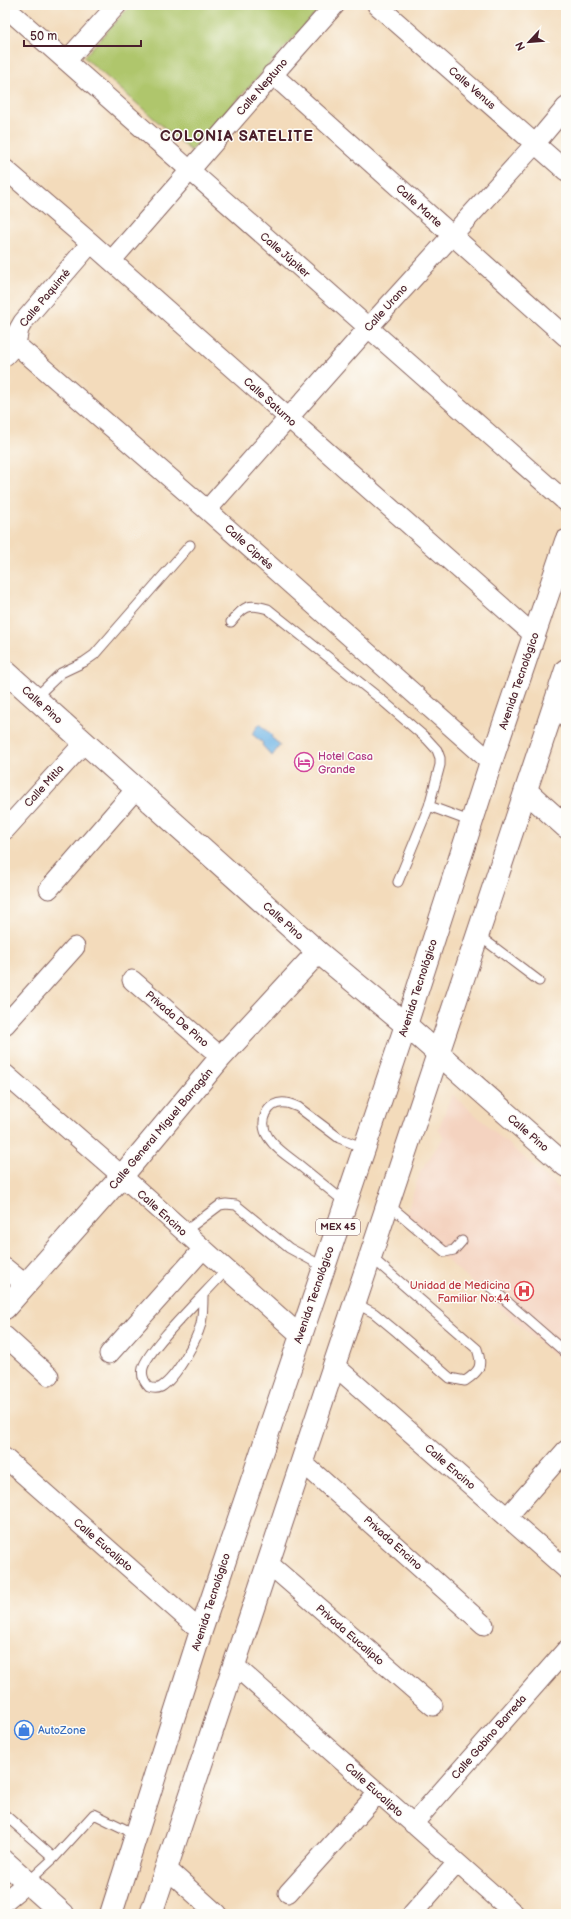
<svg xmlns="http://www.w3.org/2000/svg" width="571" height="1919" viewBox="0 0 571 1919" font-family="'Balsamiq Sans',sans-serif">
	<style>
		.built { fill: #f4d3c0 }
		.green { fill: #afc66c; stroke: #7c724c }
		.water { fill: #6fb5e6; stroke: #5c6a88 }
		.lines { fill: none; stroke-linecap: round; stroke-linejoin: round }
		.service-casing { stroke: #85615d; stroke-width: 11 }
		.minor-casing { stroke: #85615d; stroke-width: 21 }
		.tertiary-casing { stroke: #85615d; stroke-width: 24 }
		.secondary-casing { stroke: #85615d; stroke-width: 24 }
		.primary-casing { stroke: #85615d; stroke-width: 24 }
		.service { stroke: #fff; stroke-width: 9 }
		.minor { stroke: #fff; stroke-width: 19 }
		.tertiary { stroke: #fff; stroke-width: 22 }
		.secondary { stroke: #fff; stroke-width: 22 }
		.primary { stroke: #fff; stroke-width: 22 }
		.labels { text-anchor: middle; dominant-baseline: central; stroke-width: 3; stroke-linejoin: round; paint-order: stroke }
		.shield { fill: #fdfcf7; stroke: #806168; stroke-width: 1 }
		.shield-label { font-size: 10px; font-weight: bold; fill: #4a1f2b }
		.street-label { font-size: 11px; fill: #4a1f2b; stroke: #fdfcf7 }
		.hotel-label { font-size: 11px; fill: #b23c85; stroke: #fdfcf7; text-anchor: start }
		.health-label { font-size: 11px; fill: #be3a42; stroke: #fdfcf7; text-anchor: end }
		.shop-label { font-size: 11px; fill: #366cbe; stroke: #fdfcf7; text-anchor: start }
		.district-label { font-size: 15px; font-weight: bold; letter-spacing: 1px; fill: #4a1f2b; stroke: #fdfcf7 }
	</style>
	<rect width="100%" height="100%" fill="#fdfcf7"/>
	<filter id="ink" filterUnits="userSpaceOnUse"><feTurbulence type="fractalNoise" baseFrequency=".025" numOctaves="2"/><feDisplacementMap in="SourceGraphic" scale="8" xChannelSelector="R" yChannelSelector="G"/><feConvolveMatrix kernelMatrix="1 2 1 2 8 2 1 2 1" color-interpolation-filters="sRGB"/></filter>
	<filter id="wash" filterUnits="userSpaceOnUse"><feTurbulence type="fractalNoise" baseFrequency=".012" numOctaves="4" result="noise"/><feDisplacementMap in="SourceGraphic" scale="16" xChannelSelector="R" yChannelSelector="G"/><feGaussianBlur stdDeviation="0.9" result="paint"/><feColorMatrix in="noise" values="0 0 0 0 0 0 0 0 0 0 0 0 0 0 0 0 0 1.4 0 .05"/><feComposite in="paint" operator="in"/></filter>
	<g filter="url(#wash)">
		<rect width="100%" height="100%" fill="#f3dbbb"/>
		<!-- built -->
		<path class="built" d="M452,1094L566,1195V1366L404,1222L420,1172L444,1137L438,1130Z"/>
		<!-- green -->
		<path class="green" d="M131,5H323L191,151L84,57Z"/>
		<!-- water -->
		<path class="water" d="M260,724L272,735L271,737L280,745L272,756L262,745L263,743L252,734Z"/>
	</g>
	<g filter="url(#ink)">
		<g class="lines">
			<defs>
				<path id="service" d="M231,622C244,606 249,603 268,609L383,701L427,739L437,750L440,758V765L429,806L472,822
					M35,698L61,673L84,662L94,655L190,545
					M552,713L566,722
					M398,882L429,806
					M478,935L539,981
					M346,1203C330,1190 314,1177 298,1164C287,1156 275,1148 268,1137C258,1122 267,1100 286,1103C290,1103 294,1106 298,1107L339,1138L364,1148
					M389,1205L445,1252L454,1250L462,1241
					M184,1232L220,1205L226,1204L236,1205L289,1248L324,1267
					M488,1285L566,1353
					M203,1295C203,1305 203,1314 201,1324C196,1341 177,1377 161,1387C157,1389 154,1389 149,1387C144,1382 141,1376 143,1368C148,1348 210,1289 226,1270
					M355,1303L374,1313L397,1332L450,1378L465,1381C480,1371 483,1366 477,1349L370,1256
					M5,1815L54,1858L94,1814L137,1835
					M28,1882L54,1858"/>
				<path id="minor" d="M377,5L566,171
					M5,7L566,502
					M66,61L117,5
					M272,74L566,337
					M5,169L91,243L535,636
					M111,261C186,176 259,89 335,5
					M5,335L207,510L491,762
					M5,356L16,344L19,329L23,322L91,243
					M207,510L368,328L535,144L566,107
					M5,830L84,743
					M49,889L136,789
					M132,980L221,1057
					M5,1025L75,947
					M5,1074L122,1176L301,1336
					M5,1268L26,1285
					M5,1336L49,1376
					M109,1354L203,1249
					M334,1365L566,1569
					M5,1458L201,1631
					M302,1462L484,1625
					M507,1517L566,1450
					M268,1563L433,1706
					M234,1665L515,1914
					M413,1824L566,1650
					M166,1868L217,1914
					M288,1893L378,1793
					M5,1901L28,1882
					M412,1914L457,1863"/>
				<path id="tertiary" d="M5,671L318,952L406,1025L566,1166
					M526,791L566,827
					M5,1862L63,1914"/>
				<path id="secondary" d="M5,1308L122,1176L221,1057L318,952"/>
				<path id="primary" d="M111,1914L201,1631L406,1025L491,762L566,541
					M151,1914L566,670"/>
			</defs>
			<!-- service casing -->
			<use href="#service" class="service-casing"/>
			<!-- minor casing -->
			<use href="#minor" class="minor-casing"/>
			<!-- tertiary casing -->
			<use href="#tertiary" class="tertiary-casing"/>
			<!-- secondary casing -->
			<use href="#secondary" class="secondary-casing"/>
			<!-- primary casing -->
			<use href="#primary" class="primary-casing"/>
			<!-- service -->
			<use href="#service" class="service"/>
			<!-- minor -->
			<use href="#minor" class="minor"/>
			<!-- tertiary -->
			<use href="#tertiary" class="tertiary"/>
			<!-- secondary -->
			<use href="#secondary" class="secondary"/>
			<!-- primary -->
			<use href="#primary" class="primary"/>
		</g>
	</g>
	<!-- icons -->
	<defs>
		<symbol id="hotel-ring" viewBox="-11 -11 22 22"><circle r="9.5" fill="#fdfcf7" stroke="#d1479c" stroke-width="1.5"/><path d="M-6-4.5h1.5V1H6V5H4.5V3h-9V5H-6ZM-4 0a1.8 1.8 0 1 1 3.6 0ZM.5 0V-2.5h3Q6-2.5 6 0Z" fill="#d1479c"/></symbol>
		<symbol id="hospital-ring" viewBox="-11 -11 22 22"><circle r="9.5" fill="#fdfcf7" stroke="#e0444e" stroke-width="1.5"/><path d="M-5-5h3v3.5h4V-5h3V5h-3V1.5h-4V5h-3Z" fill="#e0444e"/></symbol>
		<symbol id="shop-ring" viewBox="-11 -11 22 22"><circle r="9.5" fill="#fdfcf7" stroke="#3f7fe0" stroke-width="1.5"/><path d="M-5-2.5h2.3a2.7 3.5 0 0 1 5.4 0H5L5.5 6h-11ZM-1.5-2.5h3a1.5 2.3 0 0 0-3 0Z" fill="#3f7fe0"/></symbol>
	</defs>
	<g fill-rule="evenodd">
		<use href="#hotel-ring" x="293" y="751" width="22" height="22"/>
		<use href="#hospital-ring" x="513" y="1280" width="22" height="22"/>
		<use href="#shop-ring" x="13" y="1719" width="22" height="22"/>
	</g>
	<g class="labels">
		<!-- shield labels -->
		<rect class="shield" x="316" y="1219" width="44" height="16" rx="3"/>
		<g class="shield-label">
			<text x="338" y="1227">MEX 45</text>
		</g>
		<!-- street labels -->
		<g class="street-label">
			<text transform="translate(262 87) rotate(-49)">Calle Neptuno</text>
			<text transform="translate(472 88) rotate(41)">Calle Venus</text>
			<text transform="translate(419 206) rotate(42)">Calle Marte</text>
			<text transform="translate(285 255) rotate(41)">Calle Júpiter</text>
			<text transform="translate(45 298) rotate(-50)">Calle Paquimé</text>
			<text transform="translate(386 308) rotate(-48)">Calle Urano</text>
			<text transform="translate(270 402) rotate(42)">Calle Saturno</text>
			<text transform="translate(249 547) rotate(42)">Calle Ciprés</text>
			<text transform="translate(519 681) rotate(-71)">Avenida Tecnológico</text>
			<text transform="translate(42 705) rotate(42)">Calle Pino</text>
			<text transform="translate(44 786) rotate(-48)">Calle Mitla</text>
			<text transform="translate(283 921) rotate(42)">Calle Pino</text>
			<text transform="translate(418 988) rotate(-72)">Avenida Tecnológico</text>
			<text transform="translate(177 1019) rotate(41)">Privada De Pino</text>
			<text transform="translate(161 1129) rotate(-50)">Calle General Miguel Barragán</text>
			<text transform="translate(528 1133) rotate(41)">Calle Pino</text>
			<text transform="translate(162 1213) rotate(42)">Calle Encino</text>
			<text transform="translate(314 1295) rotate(-71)">Avenida Tecnológico</text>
			<text transform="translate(450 1467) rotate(41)">Calle Encino</text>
			<text transform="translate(393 1543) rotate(42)">Privada Encino</text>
			<text transform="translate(103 1545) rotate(41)">Calle Eucalipto</text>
			<text transform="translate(211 1602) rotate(-72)">Avenida Tecnológico</text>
			<text transform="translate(350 1635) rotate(41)">Privada Eucalipto</text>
			<text transform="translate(489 1737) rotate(-49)">Calle Gabino Barreda</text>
			<text transform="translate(374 1790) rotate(42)">Calle Eucalipto</text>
		</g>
		<!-- hotel labels -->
		<g class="hotel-label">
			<text x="318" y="756">Hotel Casa<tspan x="318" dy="13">Grande</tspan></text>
		</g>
		<!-- health labels -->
		<g class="health-label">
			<text x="510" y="1285">Unidad de Medicina<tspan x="510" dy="13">Familiar No:44</tspan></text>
		</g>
		<!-- shop labels -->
		<g class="shop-label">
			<text x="38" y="1730">AutoZone</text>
		</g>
		<!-- district labels -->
		<g class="district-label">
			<text x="237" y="136">COLONIA SATELITE</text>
		</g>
	</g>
	<!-- margin -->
	<rect width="571" height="1919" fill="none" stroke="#fdfcf7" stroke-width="20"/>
	<!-- north arrow -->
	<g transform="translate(529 42) rotate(244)" stroke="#fdfcf7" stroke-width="3" paint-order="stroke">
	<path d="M0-3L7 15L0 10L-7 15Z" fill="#4a1f2b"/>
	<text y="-6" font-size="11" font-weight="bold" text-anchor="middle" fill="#4a1f2b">N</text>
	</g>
	<!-- scale -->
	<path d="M24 40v6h117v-6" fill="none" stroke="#4a1f2b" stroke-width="2"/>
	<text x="30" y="40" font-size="12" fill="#4a1f2b" stroke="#fdfcf7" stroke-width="3" paint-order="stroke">50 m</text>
</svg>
